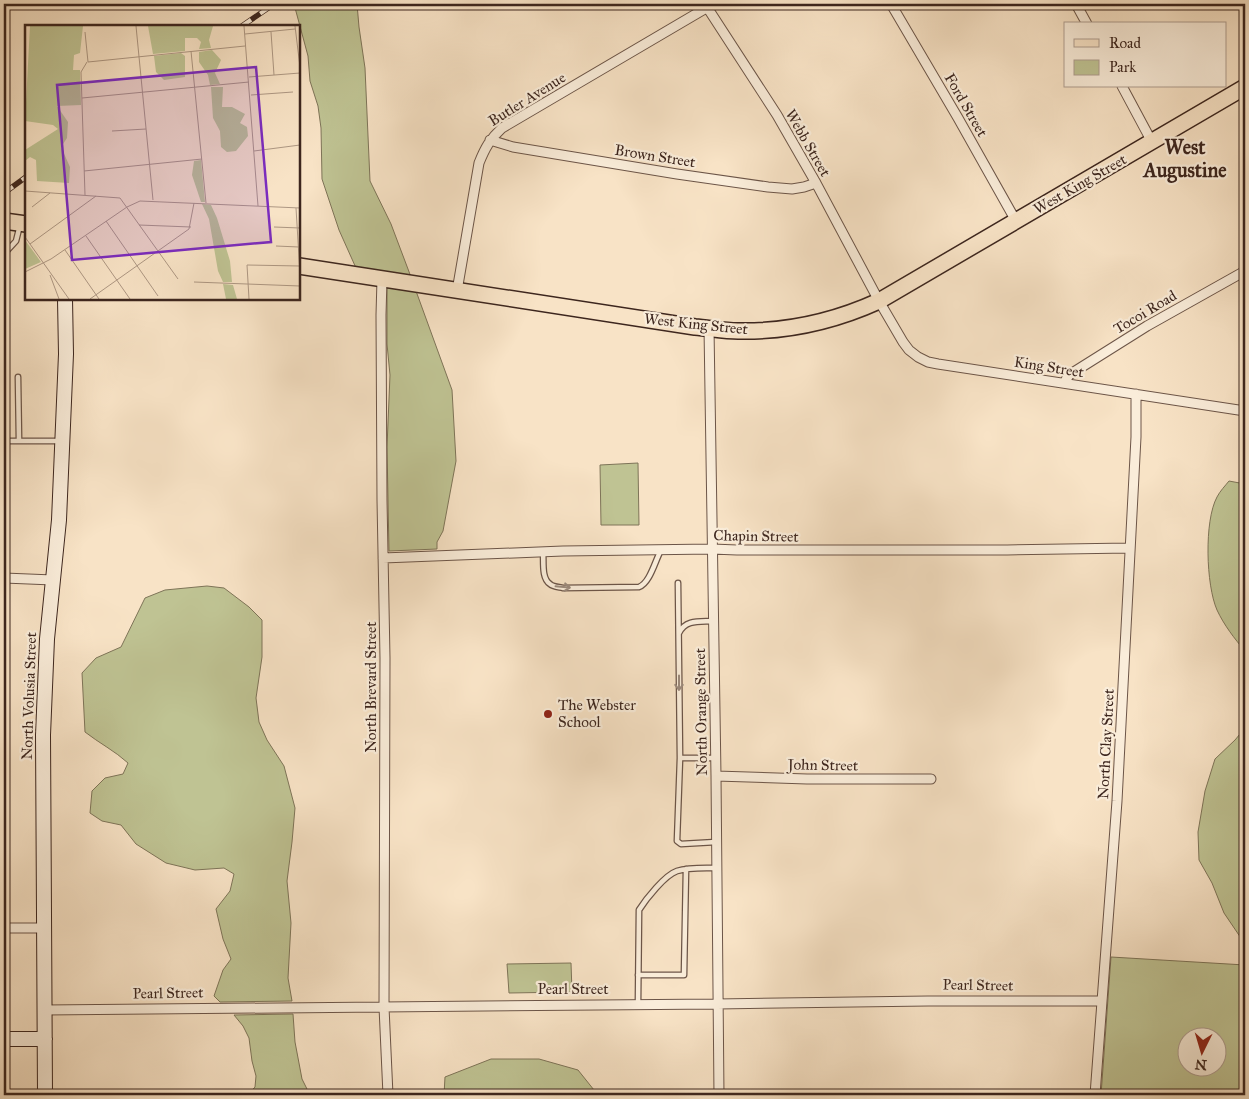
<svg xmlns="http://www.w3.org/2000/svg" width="1249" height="1099" viewBox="0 0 1249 1099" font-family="'IM FELL Great Primer',serif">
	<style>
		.green { fill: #bfc393; stroke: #7e7458; fill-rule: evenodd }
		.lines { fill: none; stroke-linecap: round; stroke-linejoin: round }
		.lane-casing { stroke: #6c5548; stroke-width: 7 }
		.street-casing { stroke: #6c5548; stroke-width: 11 }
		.secondary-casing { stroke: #3d261e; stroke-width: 16 }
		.primary-casing { stroke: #3d261e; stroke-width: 18 }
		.lane { stroke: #faedda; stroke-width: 4.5 }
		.street { stroke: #faedda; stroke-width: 9 }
		.secondary { stroke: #faedda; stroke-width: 14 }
		.primary { stroke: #f8e3c6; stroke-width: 15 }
		.rail-casing { stroke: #3d261e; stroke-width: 5.5 }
		.rail { stroke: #faedda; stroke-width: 4; stroke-dasharray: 11; stroke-linecap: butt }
		.oneway { stroke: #9c8a7c }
		.poi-dot { fill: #8f2418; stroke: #faedda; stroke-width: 2 }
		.labels { text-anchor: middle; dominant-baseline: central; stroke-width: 4.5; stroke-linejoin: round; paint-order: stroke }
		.street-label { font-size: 15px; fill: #3d261e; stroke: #faedda }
		.poi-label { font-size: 15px; fill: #3d261e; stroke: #faedda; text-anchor: start }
		.district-label { font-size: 20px; font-weight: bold; fill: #3d261e; stroke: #faedda }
		.inset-road { fill: none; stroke: #ad9783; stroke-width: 1 }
		.view { fill: #7b2cbf; fill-opacity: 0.15; stroke: #7b2cbf; stroke-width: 2.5 }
		.inset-edge { fill: none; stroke: #3d261e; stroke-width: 2.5 }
	</style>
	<rect width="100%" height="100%" fill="#f8e3c6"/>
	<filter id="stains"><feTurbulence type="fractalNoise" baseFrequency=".004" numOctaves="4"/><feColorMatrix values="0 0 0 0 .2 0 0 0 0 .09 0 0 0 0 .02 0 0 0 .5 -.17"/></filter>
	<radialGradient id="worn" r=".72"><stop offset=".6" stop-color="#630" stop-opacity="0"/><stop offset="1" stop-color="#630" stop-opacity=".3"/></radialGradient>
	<!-- green -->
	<path class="green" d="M294,4H357L359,27L365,68L370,181L391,224L411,277L356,268L339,230L322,179L321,128L318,106L310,81L308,56Z
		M387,286L416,291L452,390L456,461L443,531L437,542V549L389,551L387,447L390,375L387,344Z
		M638,463L639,525H601L600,465Z
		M1229,481L1245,484V651C1234,638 1224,625 1217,610C1206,585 1204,521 1217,497C1220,491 1225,486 1229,481Z
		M207,586L224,588L249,607L262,620V657L256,698L259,722L267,740L284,766L295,808L292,842L287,881L291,923L288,978L292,1001L220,1002L214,996L223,970L231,959L223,939L216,909L230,891L234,874L224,868L195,870L166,863L136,844L121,825L102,821L90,813L92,791L105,778L123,774L128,763C115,751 99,743 85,732L82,673L96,658L121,647L145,598L165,590Z
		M1245,728V944L1224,913L1212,883L1199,860L1198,832L1205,791L1215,759L1235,740Z
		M1111,957L1245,965V1095H1101ZM1186,1036H1216V1066H1186Z
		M571,963L572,992L509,993L507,964Z
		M293,1014L295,1042L302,1079L310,1095H248L255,1087L256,1076L252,1061L249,1038L243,1026L234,1015Z
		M491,1059H539L578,1070L598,1095H444L445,1077Z"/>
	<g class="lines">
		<defs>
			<path id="lane" d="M4,254L16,241L20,225
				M18,377L19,441
				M4,441H61
				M543,551C544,561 541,578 550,584C553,587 559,587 563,588L639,587C650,583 655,561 661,550
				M678,583L680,758L677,841L681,844L716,842
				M679,633C686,619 700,622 714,621
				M680,758H716
				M638,975H684L686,869
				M638,1005L639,910C646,899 665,875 677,871C689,867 704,868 717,868"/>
			<path id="street" d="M705,4L777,115L816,183L879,301L903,342L909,350L918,357L928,362L938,364L1245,411
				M891,4L958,118L1016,221
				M1076,4L1087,24
				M1122,86L1152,142
				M490,140L513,147L677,174L768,187L792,189L804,187L816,183
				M382,279L381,315L382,500L385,658L384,1007L388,1095
				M457,291L479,163C485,148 490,139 502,128L713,4
				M709,328L716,776L719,1095
				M1064,383L1069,375L1147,326L1245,271
				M383,558L563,551L712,549L737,550H1007L1129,548
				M4,578L53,580
				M716,776L807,779H931
				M4,928H44
				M45,1010L717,1004L928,1001H1102
				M1095,1095L1117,801L1136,437V394"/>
			<path id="secondary" d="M4,1039H45
				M45,1095L43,735L47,639L59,520L66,354L65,299"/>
			<path id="primary" d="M4,221L26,224
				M299,266L695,327C709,328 724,331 738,331C787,332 835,321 879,301L1245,87"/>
		</defs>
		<!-- lane casing -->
		<use href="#lane" class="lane-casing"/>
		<!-- street casing -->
		<use href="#street" class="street-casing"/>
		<!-- secondary casing -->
		<use href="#secondary" class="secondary-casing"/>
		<!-- primary casing -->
		<use href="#primary" class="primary-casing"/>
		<!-- lane -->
		<use href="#lane" class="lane"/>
		<!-- street -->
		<use href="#street" class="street"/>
		<!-- secondary -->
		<use href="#secondary" class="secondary"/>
		<!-- primary -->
		<use href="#primary" class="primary"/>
		<defs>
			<path id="rail" d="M242,26L274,4
				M4,193L26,177"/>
		</defs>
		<!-- rail casing -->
		<use href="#rail" class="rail-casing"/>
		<!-- rail -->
		<use href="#rail" class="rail"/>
	</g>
	<!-- one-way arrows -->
	<defs><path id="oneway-shaft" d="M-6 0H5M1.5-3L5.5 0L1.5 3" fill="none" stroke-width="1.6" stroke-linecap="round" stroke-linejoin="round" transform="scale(1.25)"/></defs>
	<g class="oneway">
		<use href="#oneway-shaft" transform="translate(563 587) rotate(5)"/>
		<use href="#oneway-shaft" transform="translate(679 683) rotate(90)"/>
	</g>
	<!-- markers -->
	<circle class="poi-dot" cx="548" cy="714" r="5"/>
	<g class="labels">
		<!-- street labels -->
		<g class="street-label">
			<text transform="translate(527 99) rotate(-32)">Butler Avenue</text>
			<text transform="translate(966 105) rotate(60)">Ford Street</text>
			<text transform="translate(808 143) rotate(60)">Webb Street</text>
			<text transform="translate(655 156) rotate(9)">Brown Street</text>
			<text transform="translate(1080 184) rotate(-30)">West King Street</text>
			<text transform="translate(1145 312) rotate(-31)">Tocoi Road</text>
			<text transform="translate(696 324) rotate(6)">West King Street</text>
			<text transform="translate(1049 367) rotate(9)">King Street</text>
			<text transform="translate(756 536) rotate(1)">Chapin Street</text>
			<text transform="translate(371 687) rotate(-90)">North Brevard Street</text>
			<text transform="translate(29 696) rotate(-88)">North Volusia Street</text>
			<text transform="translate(701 712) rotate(-91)">North Orange Street</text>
			<text transform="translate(1106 744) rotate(-87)">North Clay Street</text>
			<text transform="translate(823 765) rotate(1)">John Street</text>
			<text transform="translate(978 985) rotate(1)">Pearl Street</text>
			<text x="573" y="989">Pearl Street</text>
			<text transform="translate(168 993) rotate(-1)">Pearl Street</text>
		</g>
		<!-- poi labels -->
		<g class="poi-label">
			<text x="558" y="705">The Webster<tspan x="558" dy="17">School</tspan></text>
		</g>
		<!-- district labels -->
		<g class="district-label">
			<text x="1185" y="147">West<tspan x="1185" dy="23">Augustine</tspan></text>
		</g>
	</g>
	<!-- overview -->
	<g transform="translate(25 25)">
		<rect width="275" height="275" fill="#f8e3c6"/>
		<path d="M5,1H58L55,28L49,30L48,45H55L56,80L32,81L43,97L42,113L36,122L45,142L44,158L12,156L11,135L5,132L0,136V125L33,104L28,100L0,96ZM123,1H188L184,15L186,23L174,24L176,17L172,13H160V26L128,29ZM187,25L196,35L190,48L195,59L185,60L183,50L174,37V27ZM156,28L160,31V52L139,55L131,47L129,31ZM186,62H198L197,82H207L220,89L215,98L222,102L223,111L211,126L202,127L196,122L195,106L188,93ZM176,135L180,177H176L167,150L169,136ZM177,179L186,180L192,193L205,236L207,257H198L193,246L184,194ZM0,215L16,237L0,244ZM198,259L208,260L212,274H201Z" fill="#bfc393"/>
		<path class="inset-road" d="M111,1L128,175M219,1L233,181M270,1L275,42M60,7L63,37M246,7L249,50M220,9L270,4M166,26L181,178M63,37L220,21M224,52L275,48M226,70L268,67M57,73L224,57M87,106L121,104M229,126L275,120M59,146L177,134M0,166L95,173L153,254M60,170L56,47L62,37M7,182L25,168M271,183L275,249M81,196L133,271M114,200L166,202M249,202L275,203M61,211L105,274M0,212L44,274M5,219L71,171M251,221L274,222M40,225L74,274M0,247L26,234L102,182L115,176L275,183M25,250L34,274M169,257L275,261M65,274L164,204L169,178M224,274L222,240L275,241"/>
		<path class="view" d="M231,42L246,217L47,235L32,60Z"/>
		<rect width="275" height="275" class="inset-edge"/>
	</g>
	<!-- margin -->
	<rect width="1249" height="1099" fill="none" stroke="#f8e3c6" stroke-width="20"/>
	<rect x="5" y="5" width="1239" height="1089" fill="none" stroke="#3d261e" stroke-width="2.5"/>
	<rect x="10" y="10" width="1229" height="1079" fill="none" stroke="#3d261e"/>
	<!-- legend -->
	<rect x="1064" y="22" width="162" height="65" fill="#faedda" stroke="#ae9d8f"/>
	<rect x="1074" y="39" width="25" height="8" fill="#f8e3c6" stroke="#ae9d8f"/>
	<text x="1109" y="48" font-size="15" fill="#3d261e">Road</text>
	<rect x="1074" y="60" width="25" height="15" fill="#bfc393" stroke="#ae9d8f"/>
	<text x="1109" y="72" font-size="15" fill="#3d261e">Park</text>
	<!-- north arrow -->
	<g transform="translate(1202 1052) rotate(185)"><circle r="24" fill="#faedda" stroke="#ae9d8f"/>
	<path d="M0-4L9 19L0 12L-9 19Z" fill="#8f2418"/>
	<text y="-8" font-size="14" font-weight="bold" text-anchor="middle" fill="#3d261e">N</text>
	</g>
	<rect width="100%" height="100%" filter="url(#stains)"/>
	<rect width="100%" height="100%" fill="url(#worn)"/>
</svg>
